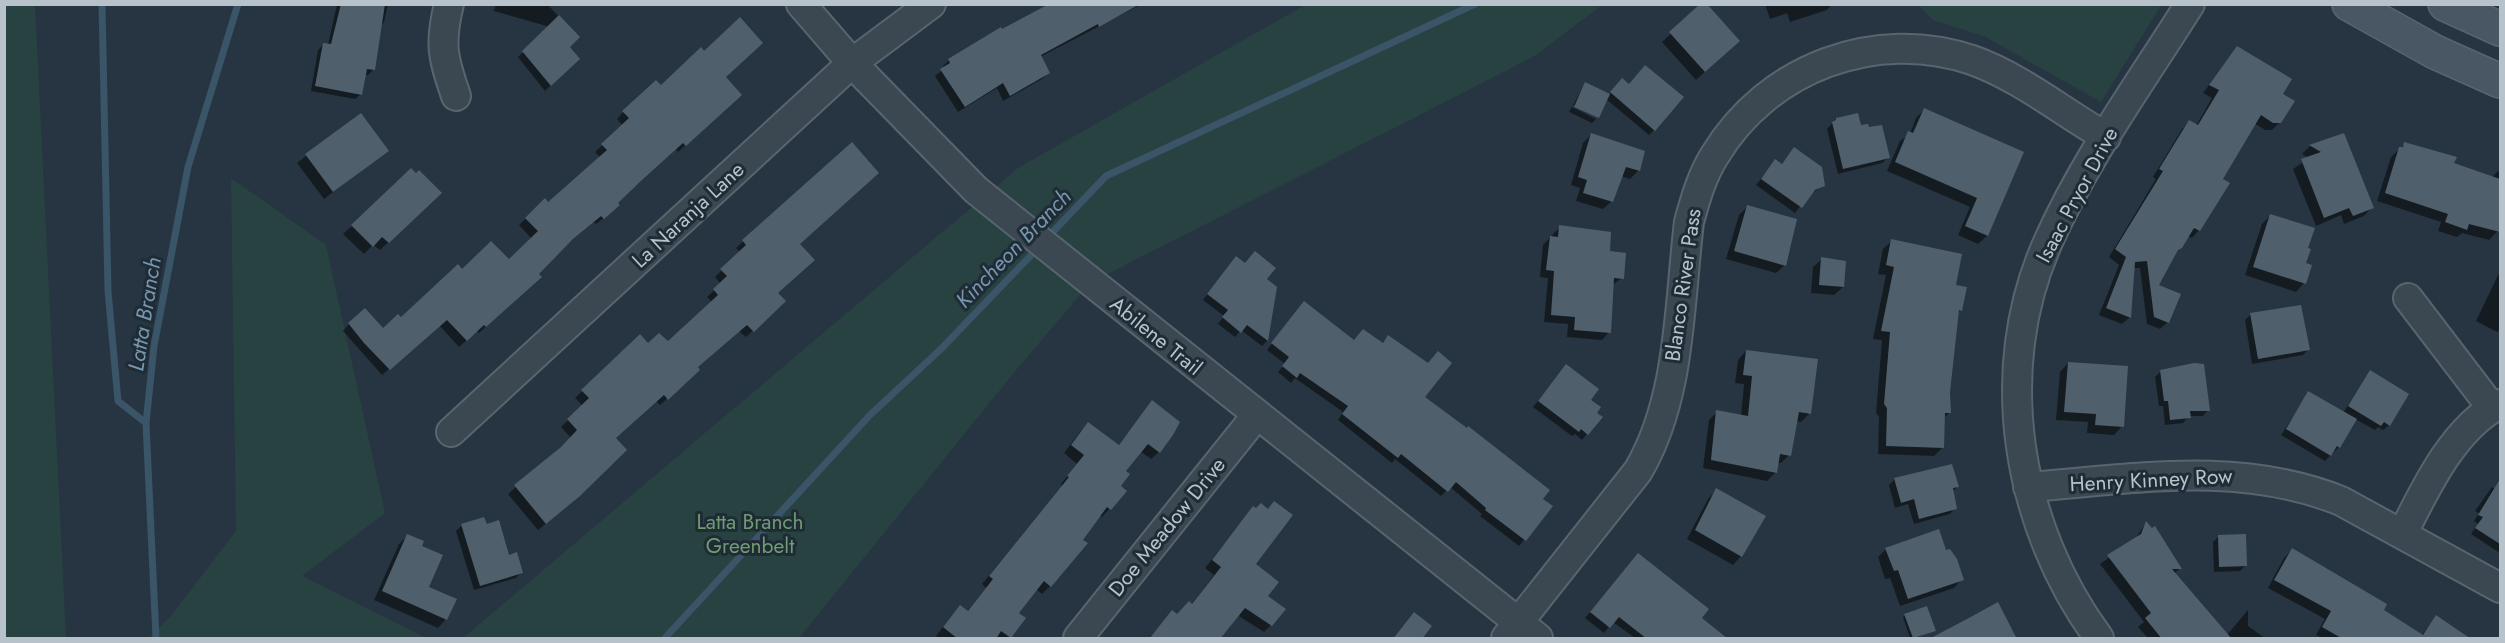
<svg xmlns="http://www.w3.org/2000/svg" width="2505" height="643" viewBox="0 0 2505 643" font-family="Jost,sans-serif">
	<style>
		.green { fill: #284242 }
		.shadow { fill: #0007 }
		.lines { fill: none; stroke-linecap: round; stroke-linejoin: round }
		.stream { stroke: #3a5468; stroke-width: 7 }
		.building { fill: #4f606c }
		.street-casing { stroke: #58656e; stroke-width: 32 }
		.secondary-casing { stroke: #58656e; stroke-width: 36 }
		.street { stroke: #3b4751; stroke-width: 28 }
		.secondary { stroke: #495664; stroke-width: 33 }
		.labels { text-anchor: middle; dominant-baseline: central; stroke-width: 6; stroke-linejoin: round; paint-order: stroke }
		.street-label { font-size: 21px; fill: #b7c2cb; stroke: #1f2c36 }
		.park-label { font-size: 21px; fill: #6f9c73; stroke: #1f2c36 }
		.water-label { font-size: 22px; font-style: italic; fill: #7896ae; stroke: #1f2c36 }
	</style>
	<rect width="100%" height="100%" fill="#263541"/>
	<!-- green -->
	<path class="green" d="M4,5H35L66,638H5Z
		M1305,5H1602L1533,57L1090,283L1012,375L799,638H463L1018,168Z
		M1918,5H2161L2101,102L1986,37L1933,20Z
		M231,178L326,245L385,513L302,576L426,638H149L171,616L236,531Z"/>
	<!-- shadow -->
	<path class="shadow" d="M337,4H388L384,22L381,26L373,70L368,75H364L361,94L355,99L311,91L318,50L324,44L328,45Z
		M496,4H547L578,37L568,47L578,59L545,91L518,57L550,27L494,11Z
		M1052,4H1142L1040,57L1049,73L1042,79L1003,101L997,88L958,112L935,76L944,69L943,66L949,60Z
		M1703,4L1729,50L1696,80L1662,42Z
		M1765,4H1832L1827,10L1790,22L1787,13L1770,19Z
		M2237,48L2281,94L2280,122L2272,130H2265L2254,123L2221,179L2199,230L2192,238L2188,236L2173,255L2157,286L2168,322L2160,329L2147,324L2140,268H2133L2130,317L2122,324L2099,315L2119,265L2109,257L2156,179L2153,177L2182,129L2189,122L2196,126L2212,98L2203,93Z
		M725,77L733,101L678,152L676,149L616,203L611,212L596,224L594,222L564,247L537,274L533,283L479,333L477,331L459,347L439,325L382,375L343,331L349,324L383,331L401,320L462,271L508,261L532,239L519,225L545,200L548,204L601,158L595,152L623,126L617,119L623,112L660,87Z
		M1585,84L1609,95L1617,86L1654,130L1649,135L1606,99L1598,117L1573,105Z
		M1572,107L1596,119L1592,123L1569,112Z
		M1924,110L2022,153L1987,236L1978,244L1958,235L1970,207L1887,171L1900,141L1910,134L1916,118Z
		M360,115L387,151L324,199L297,163Z
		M1836,119L1860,127L1888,158L1882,163L1838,174L1827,129Z
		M1591,135L1639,170L1630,179L1621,176L1612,201L1603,209L1576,201L1580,188L1571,185L1583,143Z
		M2343,135L2372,207L2364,216L2344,224L2341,215L2316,226L2293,169L2309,158L2302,154L2310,146Z
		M852,144L798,245L777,294L784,301L746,337L739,331L696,367L691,377L660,405L656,401L614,438L571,503L538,530L508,494L571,438L561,427L583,406L575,398L640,336L648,345L668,343L712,302L707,297L721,284L715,277L740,252L736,248Z
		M2405,144L2491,178L2498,171L2500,172V223L2498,231L2489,240L2462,233L2457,237L2438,231L2441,222L2377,201L2391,157Z
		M1794,149L1824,186L1810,194L1795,213L1756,185L1775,161L1781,165Z
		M440,193L380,250L373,245L364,254L343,234L352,226Z
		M1748,206L1785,265L1776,273L1726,259L1739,215Z
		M2271,215L2304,264V283L2296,292L2245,275L2262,224Z
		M1560,227L1609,252L1622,278L1612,285L1609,332L1602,340L1567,337L1568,324L1544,322L1548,278L1540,277L1543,245Z
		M1892,241L1954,286L1960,310L1958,312L1949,392V413L1944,418L1943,447L1934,456L1878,454L1879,417L1876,413L1882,340L1873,339L1886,275L1878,274L1883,249Z
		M1822,259L1843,287L1834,295L1811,293L1813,267Z
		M1231,264L1265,279L1275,288L1267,341L1262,346L1241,330L1235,337L1218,324L1224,316L1203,300Z
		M2500,271V329L2497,332L2476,321Z
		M1299,309L1354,342L1382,344L1388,337L1423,397L1551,506L1519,546L1480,516L1482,514L1450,487L1441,496L1395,459L1392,463L1338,420L1343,412L1295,378L1291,383L1278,372L1285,364L1267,350Z
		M2251,314L2308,350L2303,355L2252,364L2245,320Z
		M1746,351L1810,413L1801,422L1796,421L1789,455L1781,463H1777L1775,473L1767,481L1703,468L1709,420L1717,412L1741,416L1744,384L1735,383L1738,360Z
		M2068,363L2122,426L2114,435L2087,433L2088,422L2056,420L2060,372Z
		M2161,371L2208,410L2203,416H2189L2183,423L2165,425L2163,406H2159L2155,377Z
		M1561,372L1589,400L1595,413L1601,417L1582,440L1575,434L1572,436L1533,407Z
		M2370,372L2389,425L2383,430L2378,427L2375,430L2355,419L2339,447L2325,461L2281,435L2309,393L2343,413Z
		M1152,402L1159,452L1151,459L1140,451L1124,471L1119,487L1125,491L1102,517L1099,515L1050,586L1042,594L1036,589L1017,613L1024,619L1009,638H940L936,636L952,615L967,612L986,588L982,584L1062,486L1061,484L1077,464L1064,453L1080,432L1088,424L1118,446Z
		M1895,479L1958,486L1952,492L1955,508L1950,514L1914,524L1908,504L1895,508L1889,485Z
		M2492,487L2500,492V553L2471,534L2478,524L2474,521L2479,513L2475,511Z
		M1716,490L1741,556L1733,565L1687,539L1708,499Z
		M1253,508L1254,565L1266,596L1271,625L1264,632L1237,615L1218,638H1149L1165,620L1177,616L1191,605L1214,575L1205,568Z
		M2146,523L2180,568L2174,574L2227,635L2248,610V626L2265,638H2148L2138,627L2144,622L2100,564L2135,539Z
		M462,525L508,557L521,572L516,578L474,590L456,531Z
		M407,536L420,546L427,588L446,619L438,628L374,600L399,544Z
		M2219,536L2246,565L2240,571L2214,572L2213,542Z
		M1886,549L1945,552L1962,579L1954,588L1900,606L1890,578L1885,579L1878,557Z
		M2292,550L2421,636L2436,617L2466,638H2322L2316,635L2325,619L2268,588L2284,558Z
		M1633,561L1700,618L1726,638H1635L1613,622L1604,633L1585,618Z
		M1905,615L1934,631L1910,638L1903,617Z"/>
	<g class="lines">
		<!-- stream -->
		<path class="stream" d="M102,4L108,291L118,401L146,423
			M1047,238L1106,176L1475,4
			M156,638L146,423L154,346L188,167L238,4
			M665,638L870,415L941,349L1037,249"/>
	</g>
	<!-- building -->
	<path class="building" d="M341,4H385L375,70L367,69L362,95L315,86L323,43L331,44Z
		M1049,4H1140L1099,27L1098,24L1041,55L1050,73L1010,96L1003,83L965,107L940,69L950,63L948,59L1001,27L1002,29Z
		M1700,4H1707L1740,41L1705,72L1669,32Z
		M559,15L580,37L570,47L580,59L551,86L522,51Z
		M740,17L763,43L726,77L742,95L686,146L683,143L642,180L618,203L620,205L604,219L601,216L572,240L539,274L542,277L486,327L484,325L467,341L447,320L390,370L364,343L348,323L365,308L383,328L398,314L401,317L458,264L462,269L491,241L509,259L538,231L525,218L545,198L548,202L607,150L601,144L629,118L622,111L656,80L661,85L701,47L704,51Z
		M2237,46L2292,79L2283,94L2295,101L2281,123H2273L2261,115L2223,179L2230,183L2200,231L2194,228L2182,248L2178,250L2159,285L2181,294L2169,323L2154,317L2147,261L2135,262L2131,318L2106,308L2126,257L2115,249L2163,171L2159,169L2189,120L2198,125L2219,90L2209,85Z
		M1645,65L1684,97L1655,131L1610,92L1622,78L1629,84Z
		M1585,82L1610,94L1599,118L1574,107Z
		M1924,108L2024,152L1988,236L1965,226L1977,198L1895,162L1908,131L1913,133Z
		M361,113L389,151L333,192L305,154Z
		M1858,113L1861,125L1868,124L1869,127L1882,125L1890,158L1843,169L1832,122L1836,120V118Z
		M1591,133L1645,151L1640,171L1626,167L1613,202L1583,193L1587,180L1578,177Z
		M2344,133L2374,208L2353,216L2349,208L2324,218L2301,159L2321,152L2309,145Z
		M852,142L879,173L800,244L815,260L778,293L786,301L754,332L747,325L698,367L700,370L668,400L664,395L616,438L627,450L580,496L546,524L514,485L561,447L577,430L567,419L589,398L581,390L640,334L648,343L659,333L668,341L718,295L713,289L727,276L720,269L746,245L742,240Z
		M2404,142L2457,157L2454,163L2500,179V232L2469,224L2467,230L2445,222L2448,214L2385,193L2399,147H2403Z
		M1794,147L1822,167L1825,186L1815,190L1802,208L1761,179L1775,159L1782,164Z
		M411,168L416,173L419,170L442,193L389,243L382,237L373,247L351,225Z
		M1747,205L1797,219L1786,266L1734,251Z
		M2270,214L2315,228L2308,248L2311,249L2306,263L2312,265L2306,284L2253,267Z
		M1559,225L1611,232L1610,251L1626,253L1624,279L1614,278L1611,333L1574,330L1575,317L1551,315L1554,271L1546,270L1550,236L1558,237Z
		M1891,239L1962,254L1956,285L1967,287L1962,311L1959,310L1950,392L1951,413H1945L1944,448L1886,446L1887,408L1884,404L1890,332L1881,331L1894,267L1886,265Z
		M1255,251L1276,268L1267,279L1277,287L1268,341L1247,325L1241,333L1222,317L1228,310L1207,294L1236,256L1245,263Z
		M1821,257L1846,261L1844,287L1819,285Z
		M1304,301L1354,340L1363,329L1383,343L1388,335L1428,363L1438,351L1452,363L1425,397L1467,428L1468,426L1550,490L1543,499L1553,506L1526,541L1485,510L1486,508L1456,482L1448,492L1401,454L1398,458L1342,414L1348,406L1300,373L1297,378L1282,366L1289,357L1271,343Z
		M2301,305L2310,350L2258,359L2250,313Z
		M1746,350L1818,359L1811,414L1799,412L1791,456L1780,454L1777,473L1711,460L1716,410L1748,416L1752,376L1743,375Z
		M2068,362L2128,366L2124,427L2095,425L2096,414L2064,412Z
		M2194,363L2204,364L2210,411H2190L2191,418L2170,420L2168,401H2164L2160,370Z
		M1566,364L1599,389L1591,400L1601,407L1597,413L1603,417L1588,435L1581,429L1579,432L1538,401Z
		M2370,370L2409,394L2390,426L2384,422L2381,426L2348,406Z
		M2308,391L2357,419L2340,448L2337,446L2331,456L2286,429Z
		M1152,400L1180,422L1173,435L1160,453L1148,444L1126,471L1130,474L1121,486L1127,491L1111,510L1107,507L1083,540L1088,543L1051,587L1044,581L1019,613L1026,618L1011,638L1001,631L996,639H958L943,627L960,605L968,611L993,579L989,576L1069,477L1067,476L1084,455L1071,445L1088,422L1119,445Z
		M1952,464L1959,487L1953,488L1957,509L1919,519L1914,499L1901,503L1894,478Z
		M2500,479V544L2475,528L2483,517L2478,515Z
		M1716,488L1766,516L1742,557L1695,530Z
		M1274,501L1293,515L1256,564L1279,582L1268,596L1286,609L1272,626L1245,608L1220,639H1149L1172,610L1177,614L1189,601L1192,604L1221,567L1212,560L1253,506L1256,508L1261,503L1268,509Z
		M484,517L487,524L499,520L509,555L517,552L523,573L480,586L461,524Z
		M2146,521L2152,528L2155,526L2182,569H2172L2232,639H2162L2145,618L2151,613L2107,555L2141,534Z
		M1939,529L1946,550L1950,549L1957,559L1964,580L1908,599L1898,570L1894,571L1885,548Z
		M407,534L424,541L422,546L443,555L429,587L457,599L447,620L382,591Z
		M2246,534L2247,566L2219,567L2218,535Z
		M2292,548L2387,604L2384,610L2423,635L2436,615L2471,639H2343L2322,627L2331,611L2274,580Z
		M1638,553L1709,609L1702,618L1728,639H1647L1619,617L1610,628L1590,612Z
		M1998,602L2017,639H1929L1967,619Z
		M1927,606L1936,631L1913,638L1904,614Z
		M1414,612L1432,626L1422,639H1393Z"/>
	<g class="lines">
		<defs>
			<path id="street" d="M449,4C439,45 443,58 456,96
				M801,4L852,63L976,190L1538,638
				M2408,298L2492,408
				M451,432L852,63L931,4
				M2028,487C2134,479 2239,460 2341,501L2500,588
				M2403,533C2425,489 2454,427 2500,404
				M1078,638L1256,416
				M1506,638L1638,471C1681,398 1679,305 1689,222C1695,200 1702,175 1715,155C1767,68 1876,27 1972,60C2020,77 2061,111 2106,137
				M2099,638C2017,527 1990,371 2048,242C2085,159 2141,82 2190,4"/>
			<path id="secondary" d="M2349,4L2435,52L2500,81
				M2445,4L2500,29"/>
		</defs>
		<!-- street casing -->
		<use href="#street" class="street-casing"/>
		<!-- secondary casing -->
		<use href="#secondary" class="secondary-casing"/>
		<!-- street -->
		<use href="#street" class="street"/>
		<!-- secondary -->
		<use href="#secondary" class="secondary"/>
	</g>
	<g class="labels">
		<!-- street labels -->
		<g class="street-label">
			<text transform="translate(2077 195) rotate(-62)">Isaac Pryor Drive</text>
			<text transform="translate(688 215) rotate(-43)">La Naranja Lane</text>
			<text transform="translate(1683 285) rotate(-82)">Blanco River Pass</text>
			<text transform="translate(1156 336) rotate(39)">Abilene Trail</text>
			<text transform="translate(2151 480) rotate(-3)">Henry Kinney Row</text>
			<text transform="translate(1167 527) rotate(-51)">Doe Meadow Drive</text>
		</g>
		<!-- park labels -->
		<g class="park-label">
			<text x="750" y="522">Latta Branch<tspan x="750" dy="24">Greenbelt</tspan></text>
		</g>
		<!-- water labels -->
		<g class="water-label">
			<text transform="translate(1013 248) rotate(-46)">Kincheon Branch</text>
			<text transform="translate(144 314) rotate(-81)">Latta Branch</text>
		</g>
	</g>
	<!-- border -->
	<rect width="2505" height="643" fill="none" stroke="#b7c2cb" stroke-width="12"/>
</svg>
